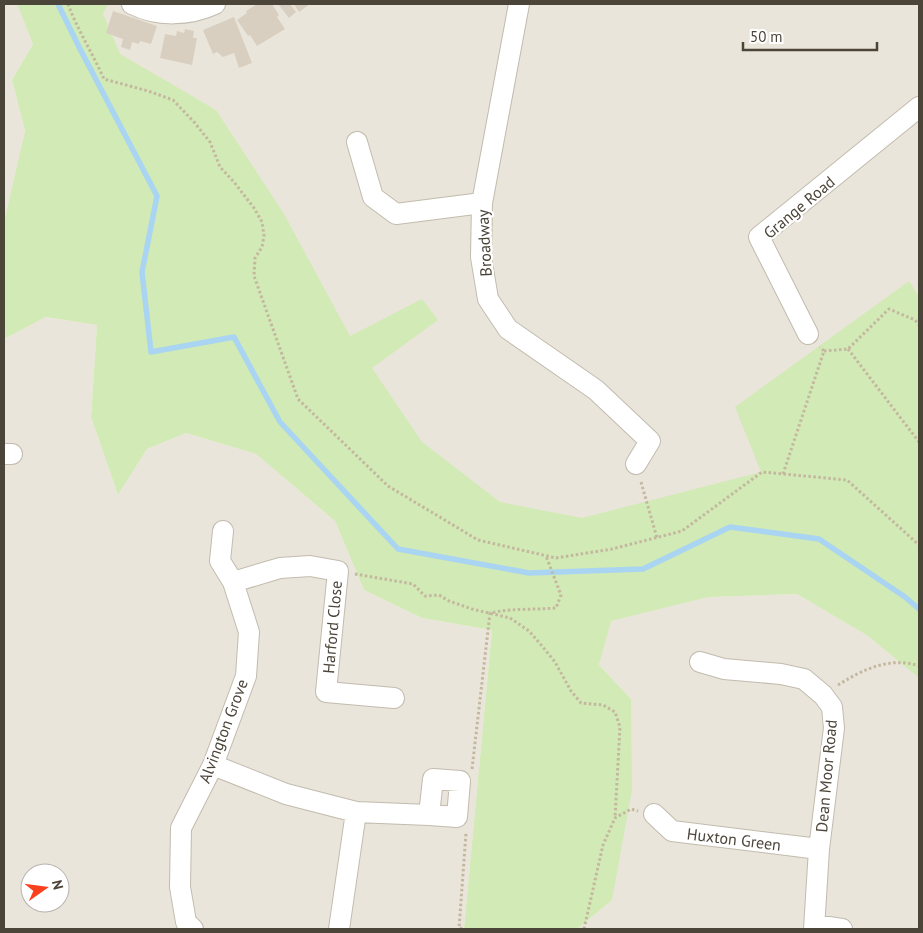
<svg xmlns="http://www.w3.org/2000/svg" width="923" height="933" viewBox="0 0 923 933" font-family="'PT Sans',sans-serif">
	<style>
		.residential { fill: #eae5da; fill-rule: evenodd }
		.green { fill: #d2eab5 }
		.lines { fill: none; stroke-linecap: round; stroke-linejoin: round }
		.stream { stroke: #a9d4f2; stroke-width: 5.5 }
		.building { fill: #d8cfc1 }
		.street-casing { stroke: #c2bbae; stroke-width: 22 }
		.path { stroke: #c4b79f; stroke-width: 3; stroke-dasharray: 2.5 2.5; stroke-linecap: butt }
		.street { stroke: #fff; stroke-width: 20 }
		.labels { text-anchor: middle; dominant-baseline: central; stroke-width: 4.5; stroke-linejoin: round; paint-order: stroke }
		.street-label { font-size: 16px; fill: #4b4439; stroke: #fff }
	</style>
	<rect width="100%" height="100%" fill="#f6f3ec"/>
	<!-- residential -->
	<path class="residential" d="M4,4H17L33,44L12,80L25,131L4,222Z
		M68,4H919V297L908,281L762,472L682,531L478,540L148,91Z
		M46,317L97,325L91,417L118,495L147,449L186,433L256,454L335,521L364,590L422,618L492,630L464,929H4V339ZM30,873H60V903H30Z
		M797,594L868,636L919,678V929H577L612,900L631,699L599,665L610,621L709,597Z"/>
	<!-- green -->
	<path class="green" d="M17,4H108L103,14L120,54L216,110L284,214L350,336L422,299L438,320L372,368L422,442L500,502L582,518L761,472L735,407L909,281L919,297V678L868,636L797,594L709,597L611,621L599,665L631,699L632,790L612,900L577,929H464L492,630L422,618L364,590L335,521L256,454L186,433L147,449L118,495L91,417L97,325L46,317L4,339V222L25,131L12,80L33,44Z"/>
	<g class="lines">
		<!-- stream -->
		<path class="stream" d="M58,4L79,47L157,196L142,272L151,352L234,337L280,422L398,549L529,573L643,569L730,527L819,539L905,597L919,609"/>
	</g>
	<!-- building -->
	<path class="building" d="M257,4H272L279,15L277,17L285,29L257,46L250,35L248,36L237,20L247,13L246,11Z
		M278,4H290L296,12L289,18Z
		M294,4H310L299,12Z
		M113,11L157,26L151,44L140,41L139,44L132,42L130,50L121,47L123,39L106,33Z
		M234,17L252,63L239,68L234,53L223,57L217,52L213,54L203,30Z
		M185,29L194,31L193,38H197L192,65L160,58L165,34L176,36L177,31L184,33Z"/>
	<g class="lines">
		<defs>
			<path id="street" d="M132,4C158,17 189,16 215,4
				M519,4L482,203L481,257L488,299L508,329L596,390L650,441L636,464
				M357,142L373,197L396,214L482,203
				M808,334L759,237L919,107
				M4,454H12
				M233,582L280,568L310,566L338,571L326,692L394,698
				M700,662L724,669L781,674L804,679L823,695L832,707L834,728L819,849L814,929
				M213,765L286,794L356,812L429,815L433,779L460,781L457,817L429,815
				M654,814L672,831L819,849
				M815,925L842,929
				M193,929L186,922L180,887L181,828L213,765L246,676L249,632L233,582L220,561L223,531
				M339,929L356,812"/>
		</defs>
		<!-- street casing -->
		<use href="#street" class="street-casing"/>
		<!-- path -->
		<path class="path" d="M68,4C77,29 93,54 104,79L148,91L173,100L194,122L210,142L220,167L234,182L254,208L262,222L264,236L262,247L255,258L254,276L298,399L388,486L478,540L556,558L612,549L682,531L762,472L847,480L919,545
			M848,349L919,442
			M824,351L848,349L889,309L915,320L919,325
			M783,474L824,351L820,347
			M641,482L657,538
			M355,574L413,584L425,596L439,595L449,601L472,609L510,618L529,631L542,646L555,662L571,691L581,703L603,705L615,712L620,727L615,818
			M838,685C862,670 890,656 919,666
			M472,769L490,613C512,608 534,610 556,608L561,595L546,556
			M462,929L459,928L466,833
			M584,929L603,845L615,818L631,809L638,811"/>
		<!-- street -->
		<use href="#street" class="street"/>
	</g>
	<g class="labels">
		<!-- street labels -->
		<g class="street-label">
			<text transform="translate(799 207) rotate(-40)">Grange Road</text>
			<text transform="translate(484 243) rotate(-93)">Broadway</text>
			<text transform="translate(332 627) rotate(-85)">Harford Close</text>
			<text transform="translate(223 731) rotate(-69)">Alvington Grove</text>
			<text transform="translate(826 776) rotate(-85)">Dean Moor Road</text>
			<text transform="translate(734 839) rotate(7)">Huxton Green</text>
		</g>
	</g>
	<!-- border -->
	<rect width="923" height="933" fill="none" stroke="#4b4439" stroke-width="10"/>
	<!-- north arrow -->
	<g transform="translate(45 888) rotate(76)"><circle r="24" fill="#ffffff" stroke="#b7b4b0"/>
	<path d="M0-4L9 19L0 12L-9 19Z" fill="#fc3f1d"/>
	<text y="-8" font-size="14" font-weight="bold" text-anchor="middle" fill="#4b4439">N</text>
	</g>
	<!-- scale -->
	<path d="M743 42v8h134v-8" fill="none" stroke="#4b4439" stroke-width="2.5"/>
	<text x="750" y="42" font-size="15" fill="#4b4439" stroke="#ffffff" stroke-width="4" paint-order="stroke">50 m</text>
</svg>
